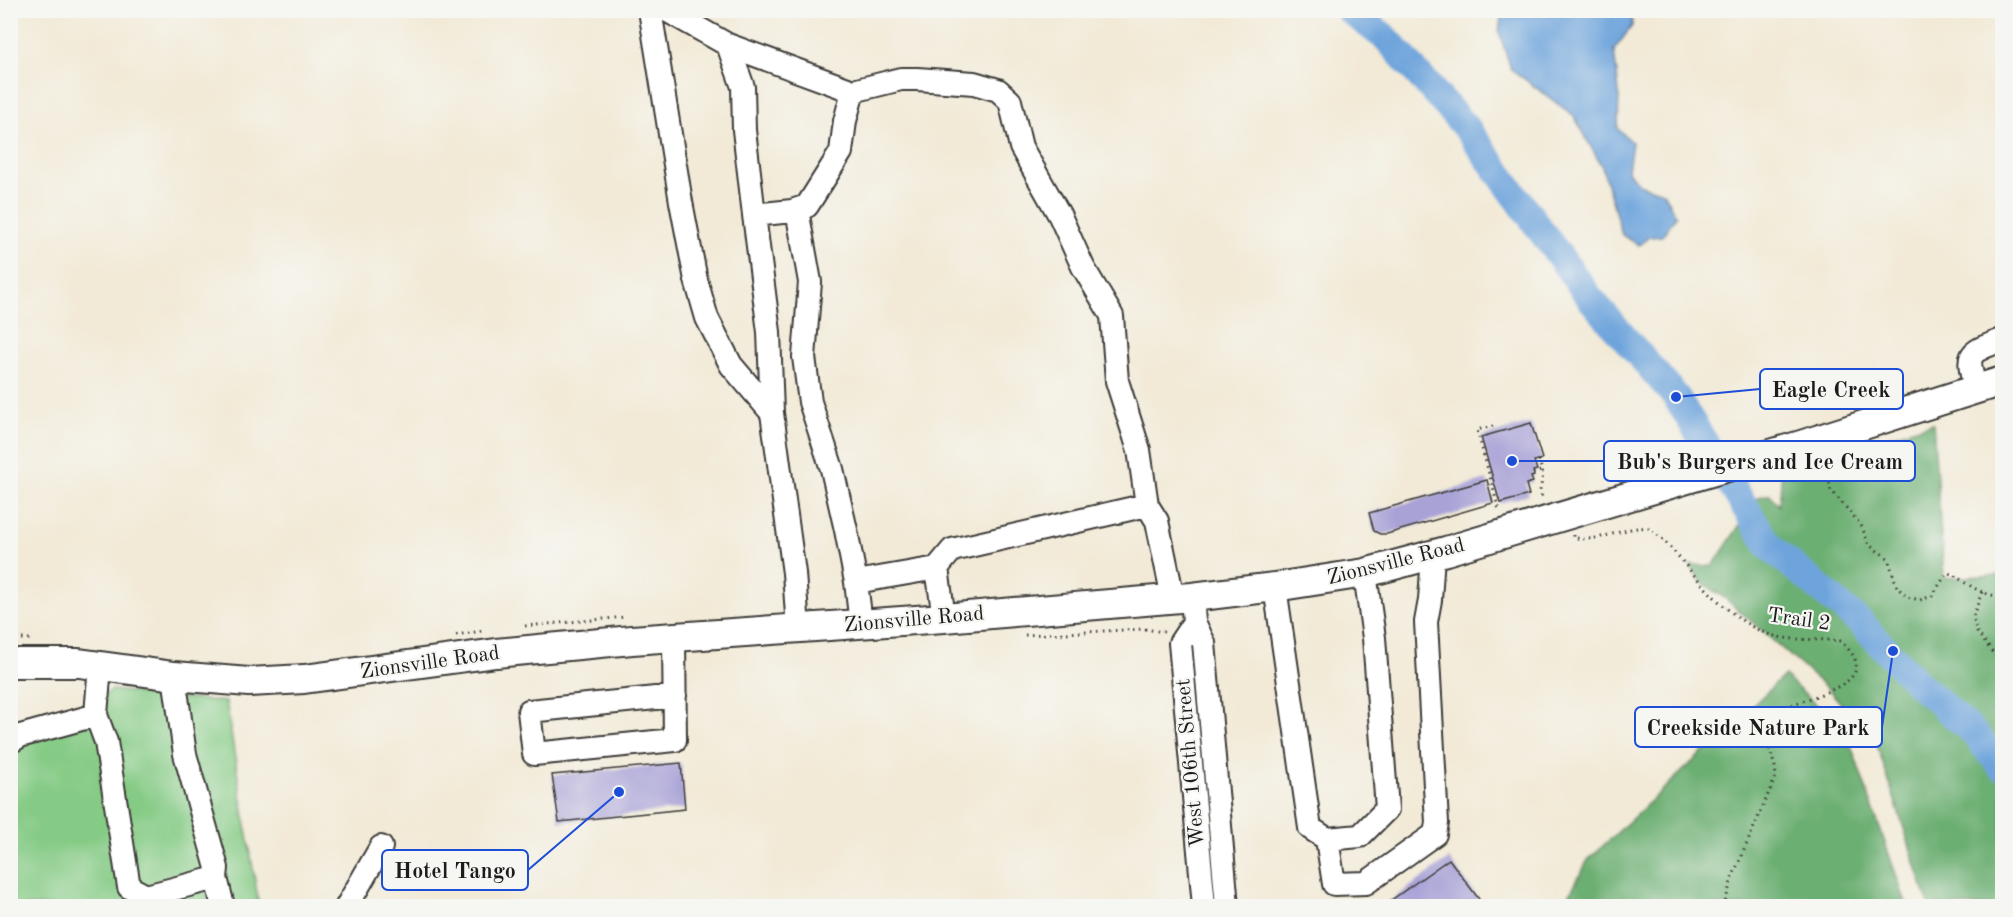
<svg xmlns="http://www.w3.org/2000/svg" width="2013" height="917" viewBox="0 0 2013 917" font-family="'Old Standard TT',serif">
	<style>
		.green { fill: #85cb85; stroke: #507450; stroke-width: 1.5 }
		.forest { fill: #6caf72; stroke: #446647; stroke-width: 1.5 }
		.water { fill: #6ea4dc; stroke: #45607c; stroke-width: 1.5 }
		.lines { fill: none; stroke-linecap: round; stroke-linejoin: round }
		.river { stroke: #6ea4dc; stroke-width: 28 }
		.building { fill: #a9a2d7 }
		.minor-casing { stroke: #3c3b38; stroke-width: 26 }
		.major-casing { stroke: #3c3b38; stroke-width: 32 }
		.path { stroke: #3c3b38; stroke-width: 3; stroke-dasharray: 1.5 4.5; stroke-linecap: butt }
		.minor { stroke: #fff; stroke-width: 22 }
		.major { stroke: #fff; stroke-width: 28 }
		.labels { text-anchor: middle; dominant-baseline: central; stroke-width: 4.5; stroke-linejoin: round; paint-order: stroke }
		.street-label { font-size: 21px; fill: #1c1c1c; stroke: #f6f6f2 }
		.leader { fill: none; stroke: #1d4ed8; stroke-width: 2 }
		.callout-dot { fill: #1d4ed8; stroke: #f6f6f2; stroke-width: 2 }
		.callout { fill: #f6f6f2; stroke: #1d4ed8; stroke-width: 2 }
		.callout-label { font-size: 22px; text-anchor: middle; font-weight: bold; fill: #1c1c1c }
	</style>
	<rect width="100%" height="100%" fill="#f6f6f2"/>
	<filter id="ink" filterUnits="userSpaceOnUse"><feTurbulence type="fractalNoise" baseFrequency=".0167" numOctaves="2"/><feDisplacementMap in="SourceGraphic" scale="12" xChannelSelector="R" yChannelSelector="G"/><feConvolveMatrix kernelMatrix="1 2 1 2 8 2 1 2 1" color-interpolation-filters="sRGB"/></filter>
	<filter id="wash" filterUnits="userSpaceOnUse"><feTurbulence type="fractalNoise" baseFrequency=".008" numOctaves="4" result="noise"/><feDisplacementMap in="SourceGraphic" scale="24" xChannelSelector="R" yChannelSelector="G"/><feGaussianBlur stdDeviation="1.35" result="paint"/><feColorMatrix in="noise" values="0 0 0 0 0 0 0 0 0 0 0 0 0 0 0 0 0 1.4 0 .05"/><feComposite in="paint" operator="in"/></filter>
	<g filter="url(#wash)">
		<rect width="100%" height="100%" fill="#f2ead7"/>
		<!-- green -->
		<path class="green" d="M112,690L226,702L259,906H11V742L62,724Z"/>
		<!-- forest -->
		<path class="forest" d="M1933,423L1944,578L2002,575V906H1929L1877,745L1830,691L1726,599L1700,581L1690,565L1713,566L1758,497L1770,494L1779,506L1782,468Z
			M1784,676L1846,731L1907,906H1563L1588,860Z"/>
		<!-- water -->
		<path class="water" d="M1526,11L1543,13V10L1633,11L1632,26L1614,50L1619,92L1618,129L1632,142L1628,171L1639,184L1663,192L1676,216L1662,236L1649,237L1639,245L1622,235L1602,167L1574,116L1511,69L1499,32L1502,11Z"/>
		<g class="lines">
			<!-- river -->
			<path class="river" d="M1349,10L1386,38L1467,129L1590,298L1676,397L1770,547L1862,624L1918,684L1973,732L2002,767"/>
		</g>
		<g id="blocks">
			<!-- building -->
			<path class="building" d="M1531,423L1542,459L1534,461L1537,470L1533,471L1534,476L1531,477L1533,482L1526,484L1529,495L1500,503L1481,437Z
				M1487,480L1493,503L1387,534H1380L1374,531L1369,513Z
				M681,763L685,809L559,822L552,775Z
				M1449,859L1484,906H1383Z"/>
		</g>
	</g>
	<g filter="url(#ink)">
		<use href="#blocks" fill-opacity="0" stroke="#3c3b38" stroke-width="1.5"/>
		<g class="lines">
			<defs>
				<path id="minor" d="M650,10L681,202L696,280L707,318L731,365L772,413
					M666,10L728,45L743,87L744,130L754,215L792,211L807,206L841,152L845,121L853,91L901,79H917L974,83L998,90L1010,101L1021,147L1060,216L1083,267L1112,316L1117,381L1139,450L1147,505L1157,521L1173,598
					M728,45L853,91
					M797,210L810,282L804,357L810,402L832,469L846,530L856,582L861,624
					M754,215L769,332L772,413L794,573L798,629
					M1976,390C1965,352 1968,353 2002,340
					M937,568L952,550L1147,505
					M1365,573L1374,638L1387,809L1360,836L1327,839L1334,884L1366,883L1435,834L1437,823L1426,622L1430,600L1433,555
					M856,582L937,568L944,618
					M1275,587L1310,828L1327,839
					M1192,597L1194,622L1204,643L1227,906
					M1194,622L1180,643L1204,906
					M674,638L675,740L534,754L529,711L675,696
					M96,715L106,742L129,887L146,896L216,878L217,868L185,754L174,676
					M10,742L20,736L96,715L100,665
					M216,878L223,906
					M347,906L381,847"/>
				<path id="major" d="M10,663H79L174,676L249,682L304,679L496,653L632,640L944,618L1192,597L1275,587L1365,573L1446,551L1801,445L2002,381"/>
			</defs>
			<!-- minor casing -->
			<use href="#minor" class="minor-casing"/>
			<!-- major casing -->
			<use href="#major" class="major-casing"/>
			<!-- path -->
			<path class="path" d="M1493,426L1477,430L1499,510
				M1865,449C1854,460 1838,461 1828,474L1831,490L1861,525L1869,545L1888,558L1897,587L1907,597L1920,600L1932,596L1947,573C1957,575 1961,581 1969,585C1980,592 1990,596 2002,596
				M1539,460L1543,475L1540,491L1542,497
				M1533,473L1541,471
				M1573,535V537C1599,545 1624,525 1648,528C1667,540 1681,561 1696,577C1714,599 1744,627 1771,635C1794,642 1817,638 1840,641C1893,686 1801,695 1778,712C1771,717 1767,722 1764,730L1775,767L1776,776L1732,878L1724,906
				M1982,592L1973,616L1977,632L2002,665
				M525,626L626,617
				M456,635L482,631
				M1025,635L1144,629L1164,632
				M10,639H30"/>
			<!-- minor -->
			<use href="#minor" class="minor"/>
			<!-- major -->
			<use href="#major" class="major"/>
		</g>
	</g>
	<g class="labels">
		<!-- street labels -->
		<g class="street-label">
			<text transform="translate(1396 562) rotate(-14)">Zionsville Road</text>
			<text transform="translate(914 620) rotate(-5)">Zionsville Road</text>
			<text transform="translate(1799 620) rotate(8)">Trail 2</text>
			<text transform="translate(430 663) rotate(-8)">Zionsville Road</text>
			<text transform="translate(1191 763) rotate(-95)">West 106th Street</text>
		</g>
	</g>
	<!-- callouts -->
	<path class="leader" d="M1676 397L1760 389M1512 461L1604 461M1893 651L1882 727M619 792L528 870"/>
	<g class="callout-dot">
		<circle cx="1676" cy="397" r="6"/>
		<circle cx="1512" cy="461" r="6"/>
		<circle cx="1893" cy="651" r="6"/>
		<circle cx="619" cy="792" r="6"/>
	</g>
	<g class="callout">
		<rect x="1760" y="369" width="143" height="40" rx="6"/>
		<rect x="1604" y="441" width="311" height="40" rx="6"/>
		<rect x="1635" y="707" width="247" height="40" rx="6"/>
		<rect x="382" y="850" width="146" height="40" rx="6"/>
	</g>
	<g class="callout-label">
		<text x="1831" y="397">Eagle Creek</text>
		<text x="1760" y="469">Bub's Burgers and Ice Cream</text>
		<text x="1758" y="735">Creekside Nature Park</text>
		<text x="455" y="878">Hotel Tango</text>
	</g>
	<!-- margin -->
	<rect width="2013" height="917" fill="none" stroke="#f6f6f2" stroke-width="36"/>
</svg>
